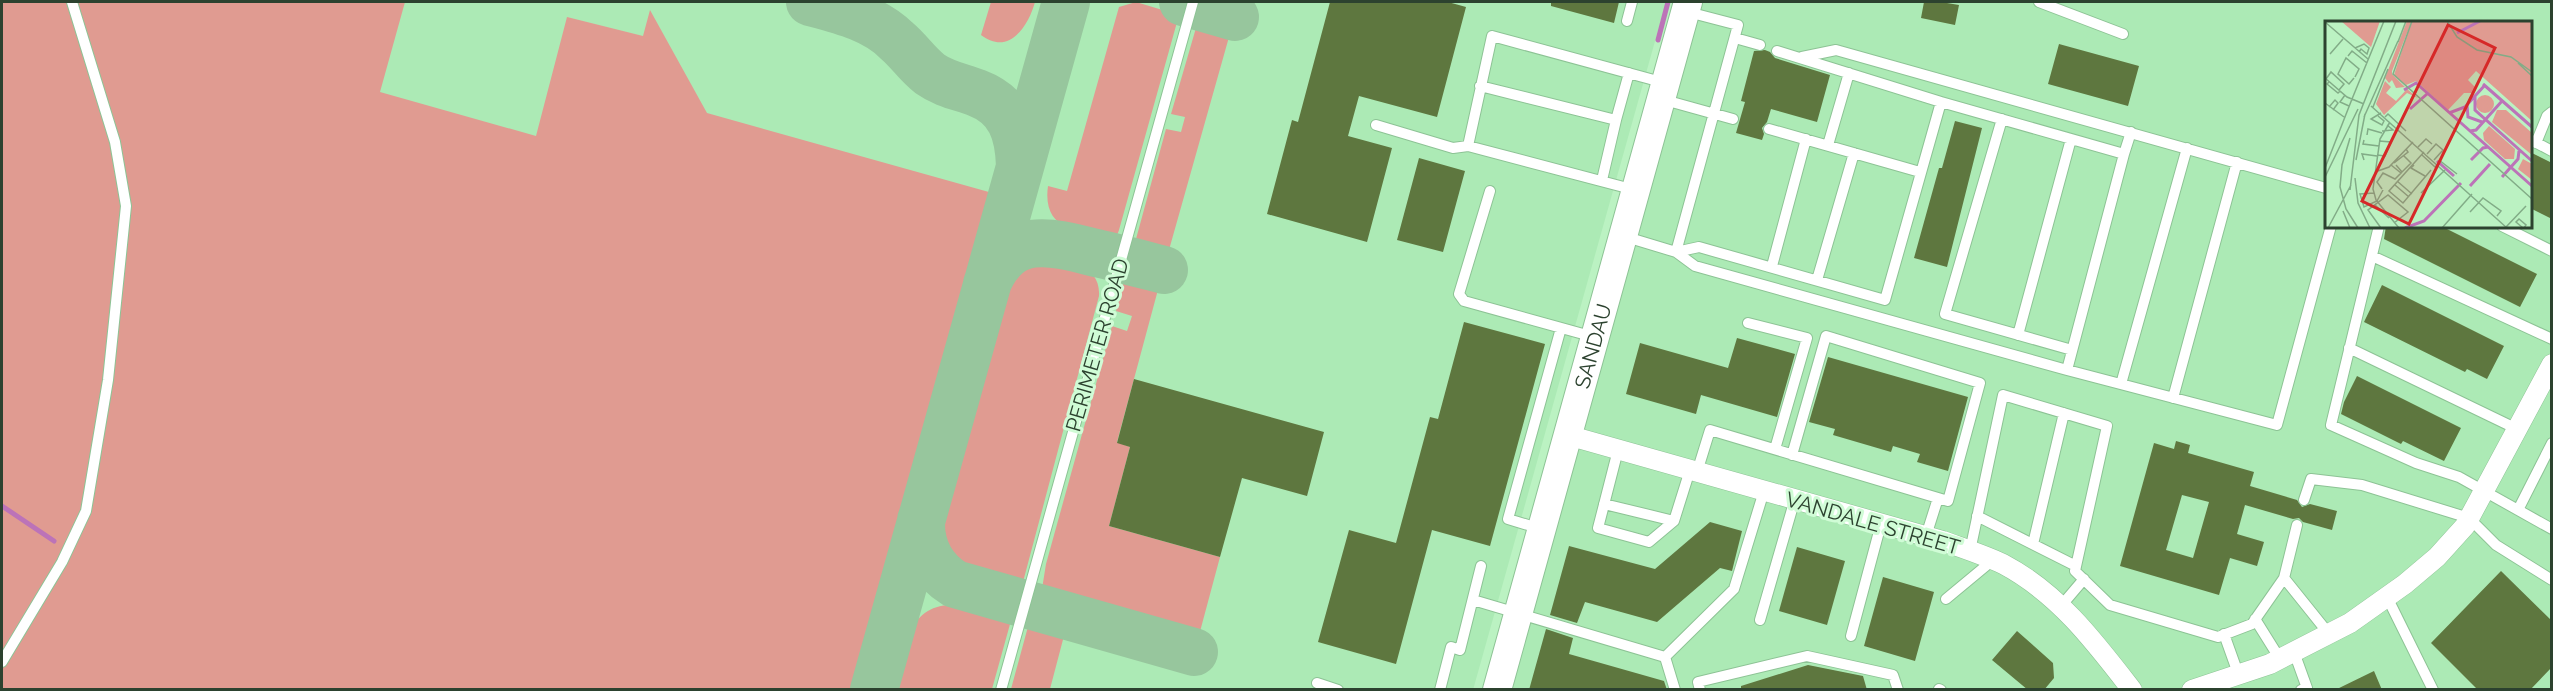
<svg xmlns="http://www.w3.org/2000/svg" width="2553" height="691" viewBox="0 0 2553 691" font-family="Raleway,sans-serif">
	<style>
		.built { fill: #aceab5; fill-rule: evenodd }
		.green { fill: #e09b91 }
		.lines { fill: none; stroke-linecap: round; stroke-linejoin: round }
		.stream { stroke: #bc73b8; stroke-width: 5 }
		.taxiway { stroke: #97c69d; stroke-width: 48 }
		.building { fill: #5e773f; fill-rule: evenodd }
		.lane-casing { stroke: #8dc395; stroke-width: 12 }
		.street-casing { stroke: #8dc395; stroke-width: 21 }
		.secondary-casing { stroke: #8dc395; stroke-width: 30 }
		.lane { stroke: #fff; stroke-width: 10 }
		.street { stroke: #fff; stroke-width: 20 }
		.secondary { stroke: #fff; stroke-width: 28 }
		.labels { text-anchor: middle; dominant-baseline: central; stroke-width: 6; stroke-linejoin: round; paint-order: stroke }
		.street-label { font-size: 21px; fill: #2c422f; stroke: #d0fcd6 }
		.inset-river { fill: none; stroke: #bc73b8; stroke-width: 3 }
		.inset-road { fill: none; stroke: #82ac87; stroke-width: 1.5 }
		.view { fill: #d62828; fill-opacity: 0.15; stroke: #d62828; stroke-width: 3 }
		.inset-edge { fill: none; stroke: #2c422f; stroke-width: 3 }
	</style>
	<rect width="100%" height="100%" fill="#bbf2c2"/>
	<!-- built -->
	<path class="built" d="M2,2H1666L1473,690L2,689Z
		M1702,2H2551V689L1512,690ZM2326,22H2530V226H2326Z"/>
	<!-- green -->
	<path class="green" d="M2,2H405L380,92L536,136L567,17L643,36L650,10L707,113L996,194L856,689H2Z
		M991,2H1035C1029,24 1010,57 981,35Z
		M1136,2L1179,15L1119,230L1116,238L1109,242C1076,232 1042,229 1048,186L1067,191L1119,7Z
		M1198,21L1226,29L1229,37L1167,257L1144,250L1136,239L1166,129L1181,132L1185,117L1171,114Z
		M1041,259C1067,259 1101,264 1099,296L1023,582L1020,587L1014,588C977,576 937,573 938,525L1003,292C1012,275 1022,264 1041,259Z
		M1125,277L1159,286L1117,442L1130,447L1109,526L1220,557L1198,639L1049,598L1042,589L1046,564L1112,326L1127,331L1132,316L1116,311Z
		M964,604L1012,617L992,689H892C903,650 908,597 963,606Z
		M1029,623L1065,632L1050,689H1011Z"/>
	<g class="lines">
		<!-- stream -->
		<path class="stream" d="M1658,40L1668,2
			M2,506L54,541"/>
		<!-- taxiway -->
		<path class="taxiway" d="M810,2C840,10 874,18 897,41C909,51 917,64 930,74C944,84 961,87 977,93C1011,106 1019,133 1020,166
			M1183,2L1235,17
			M987,284C1010,230 1050,241 1096,253C1119,258 1141,264 1164,270
			M921,520C920,548 932,570 955,584L1194,652
			M874,690L1066,2"/>
	</g>
	<!-- building -->
	<path class="building" d="M1330,2H1448L1466,7L1437,117L1359,96L1348,136L1392,148L1367,242L1267,214L1292,120L1298,122Z
		M1551,2H1619L1614,23L1551,6Z
		M1924,2H1941L1959,5L1955,25L1921,18Z
		M2059,44L2139,66L2128,106L2048,84Z
		M1765,50L1770,52L1775,58L1830,75L1817,122L1771,109L1767,122L1762,128L1764,134L1762,140L1736,133L1745,102L1741,101L1754,51Z
		M1955,121L1982,128L1947,267L1914,258L1939,168H1942Z
		M2530,152L2552,163V219L2530,208Z
		M1419,158L1465,171L1443,252L1397,240Z
		M2386,226H2441L2537,274L2520,307L2384,239Z
		M2382,285L2504,346L2487,379L2467,369L2465,372L2364,322Z
		M1464,322L1545,344L1490,546L1432,530L1396,664L1318,642L1349,530L1396,543L1430,417L1438,419Z
		M1737,338L1795,354L1777,417L1701,395L1696,414L1626,394L1640,343L1728,368Z
		M1828,357L1968,397L1948,471L1917,462L1920,454L1893,446L1891,452L1833,435L1835,429L1809,422Z
		M2357,376L2461,428L2444,461L2403,441L2401,444L2341,414L2344,402Z
		M1134,379L1324,432L1307,496L1242,478L1220,557L1109,526L1130,447L1117,443Z
		M2176,441L2190,445L2188,453L2254,472L2250,486L2297,500L2302,507L2310,504L2337,511L2332,530L2303,522L2299,518L2293,519L2245,505L2237,534L2264,542L2257,566L2230,558L2219,595L2120,566L2154,443L2174,449ZM2182,495L2209,502L2193,558L2166,550Z
		M1710,522L1742,531L1732,571L1720,568L1657,622L1585,602L1577,623L1550,615L1569,546L1655,569Z
		M1797,547L1845,561L1827,625L1779,611Z
		M2501,571L2552,621V667L2530,690H2478L2431,643Z
		M1883,577L1934,592L1915,661L1864,646Z
		M1546,629L1573,638L1569,654L1664,681L1667,690H1529Z
		M2017,631L2053,663L2054,678L2044,690H2028L1992,660Z
		M1808,665L1863,676L1867,690H1741V686Z
		M2374,671L2382,690H2335Z"/>
	<g class="lines">
		<defs>
			<path id="lane" d="M2039,2L2123,34
				M1627,21L1632,2
				M1735,38L1760,45
				M1802,57L1836,50L2326,188
				M1480,86L1616,120L1602,180
				M1661,99L1733,119
				M1941,102L2124,154L2067,370
				M2002,119L1945,314L2072,350
				M1616,120L1629,73
				M1376,125L1453,148L1468,146
				M1769,129L1920,172
				M2531,140L2552,151
				M2536,143L2547,116L2552,112
				M1828,145L1849,73
				M2124,154L2131,132
				M1635,190L1468,146L1492,36L1665,83
				M1490,191L1459,294L1464,301L1594,337
				M2379,226L2331,425L2416,463L2459,477L2552,529
				M2502,226L2552,251
				M1623,236L1676,252L1695,266L2067,370L2277,425L2331,226
				M1676,252L1699,247L1885,300L1941,102L1777,51
				M1676,252L1738,25L1688,12
				M2372,256L2552,339
				M1772,266L1806,139
				M1817,280L1854,153
				M1748,323L1807,338L1775,449
				M2018,335L2071,139
				M2349,348L2517,429
				M2121,384L2187,148
				M2173,398L2237,162
				M1618,450L1598,528L1649,542L1674,521L1690,470
				M1792,455L1826,336L1980,383L1948,501L1938,498
				M1697,472L1710,430L1938,498L1926,536
				M2304,500L2311,479L2362,485L2469,518L2496,545L2552,580
				M1604,504L1674,521
				M2518,510L2552,443
				M1977,516L2076,566
				M1541,529L1508,519L1561,328
				M2033,544L2064,413
				M1970,551L2003,395L2107,426L2075,571L2110,605L2218,637L2252,624L2284,578L2297,525
				M2284,578L2329,634
				M2387,597L2433,690
				M1946,599L1993,560
				M1473,600L1665,657L1675,690
				M2061,606L2084,579
				M2255,619L2280,659
				M1760,620L1795,499
				M2224,634L2239,676
				M1851,636L1881,524
				M2294,652L2307,688L2301,690
				M1665,657L1734,589L1764,491
				M2,662L62,562L86,511L108,380L126,206L115,142L72,2
				M1317,683L1338,690
				M1939,689L1941,690
				M1001,690L1193,2
				M1440,690L1451,647L1460,650L1481,566
				M1700,690L1698,682L1807,656L1893,675L1898,690"/>
			<path id="street" d="M1567,435L1943,541C1962,548 1984,555 2003,564C2058,593 2095,642 2132,690
				M2192,690L2270,664L2350,623L2405,584L2437,557L2465,526L2552,364"/>
			<g id="secondary">
				<path id="s1" d="M1497,690L1688,2"/>
			</g>
		</defs>
		<!-- lane casing -->
		<use href="#lane" class="lane-casing"/>
		<!-- street casing -->
		<use href="#street" class="street-casing"/>
		<!-- secondary casing -->
		<use href="#secondary" class="secondary-casing"/>
		<!-- lane -->
		<use href="#lane" class="lane"/>
		<!-- street -->
		<use href="#street" class="street"/>
		<!-- secondary -->
		<use href="#secondary" class="secondary"/>
	</g>
	<g class="labels">
		<!-- street labels -->
		<g class="street-label">
			<text transform="translate(1097 345) rotate(-74)">PERIMETER ROAD</text>
			<text stroke="none"><textPath href="#s1" startOffset="357">SANDAU</textPath></text>
			<text transform="translate(1873 523) rotate(16)">VANDALE STREET</text>
		</g>
	</g>
	<!-- overview -->
	<g transform="translate(2325 21)">
		<rect width="207" height="207" fill="#bbf2c2"/>
		<path d="M16,0H55L46,26ZM82,0H207V100L151,50L143,59L150,66L148,72H139L123,89L91,60L81,64L69,54L86,2L67,50V53L80,66L71,67L67,59L64,62L60,57ZM60,60L66,66L61,72L71,80L82,68L93,77L82,72L59,94L51,83ZM151 83a9 9 0 1 1 18 0a9 9 0 1 1-18 0ZM172,89H181L207,112V134L167,101ZM164,105L190,128L189,138H180L159,119L158,112ZM198,138L207,143V159L193,148Z" fill="#e09b91"/>
		<path class="inset-river" d="M132,12L155,0M158,63L207,106M79,69L91,62L207,165M150,75V89L207,140M142,84L143,96L157,101M85,88L102,73M124,92L140,86L160,64M145,110L151,109L177,80M146,139L158,127L163,126M112,140L129,155M177,156L193,138L194,130M145,165L165,143M80,207L99,200L136,162"/>
		<path class="inset-road" d="M87,0L68,53L207,178M122,0L132,16L152,29L186,36L207,51M0,1L43,38M73,21L81,0M30,27L39,23L44,27L42,33L36,28L34,31M5,33L18,18M23,35L27,30L42,42M193,42L207,55M0,57L22,76L39,83M29,57L24,63L13,53L21,37L34,48L30,56M1,58L6,51L19,63L14,69M4,61L2,63L13,72L15,70M20,74L15,81L24,85M27,78L59,0M0,82L19,96M46,85L182,207M4,86L10,79L13,82L8,89M48,86L63,48M53,95L59,100L57,104L46,98L56,92M39,96L73,20M60,96L63,93L81,110M65,101L55,118L48,168L51,179L74,207M57,110L68,109L62,104M42,114L43,108L57,112M25,117L17,144L15,166L21,188L33,207M39,119L38,123L54,125M93,126L101,118L107,123M99,131L64,170L78,182L106,149M102,133L111,123L118,129L109,139M52,134L60,135L66,121L54,120M97,134L110,146L113,143M31,139L40,93M39,139L37,133L52,135M114,139L132,153M69,142L83,131L81,128M71,144L77,151L86,142L79,135M89,144L86,147L100,155M0,147L27,78M50,151L64,146L88,121M0,156L33,88M30,157L33,182L45,207M72,160L87,173M70,164L84,176M57,168L52,161L58,152L70,158L76,152L66,144M25,169L34,94L71,0M49,172L35,173L39,186L52,180L58,169M96,172L120,149M50,184L64,197M18,190L25,207M145,191L158,177L176,190L172,195M181,206L201,185M3,207L26,164M56,207L43,189L63,174L83,191L69,202M117,207L147,173M198,207L191,201L194,198L201,204L199,207"/>
		<path class="view" d="M123,4L170,27L84,203L37,180Z"/>
		<rect width="207" height="207" class="inset-edge"/>
	</g>
	<!-- border -->
	<rect width="2553" height="691" fill="none" stroke="#2c422f" stroke-width="6"/>
</svg>
